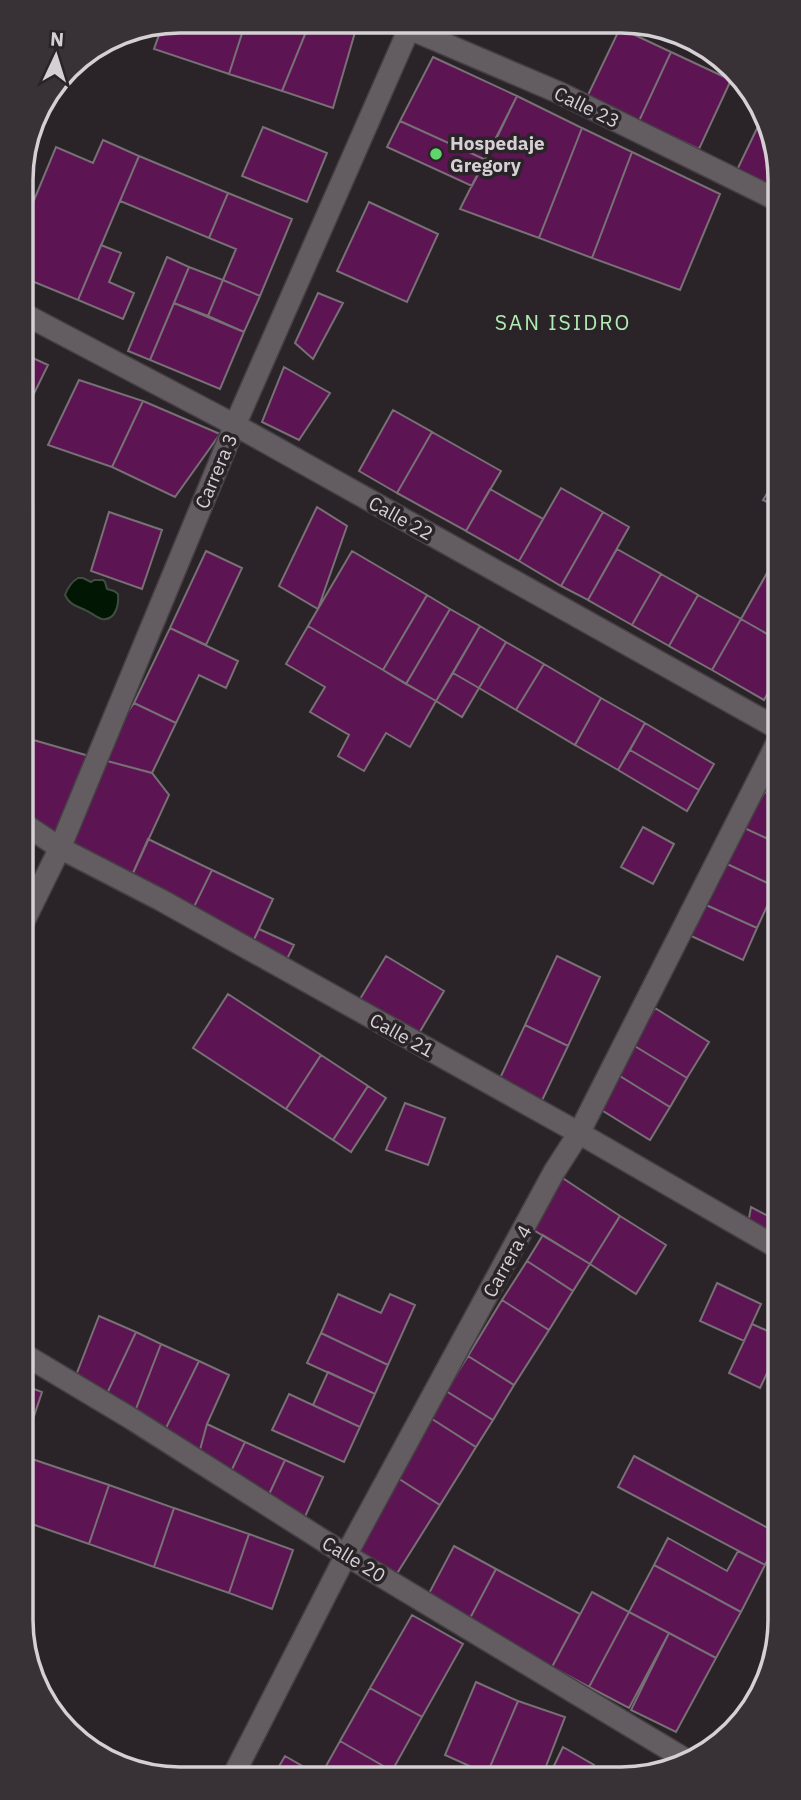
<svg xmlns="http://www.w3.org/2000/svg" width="801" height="1800" viewBox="0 0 801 1800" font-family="'IBM Plex Sans',sans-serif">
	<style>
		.water { fill: #011603; stroke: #404e41; stroke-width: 2 }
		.building { fill: #5d1453; stroke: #777075; stroke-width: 2 }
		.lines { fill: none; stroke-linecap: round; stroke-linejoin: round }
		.minor-casing { stroke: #444043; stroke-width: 24 }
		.minor { stroke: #635c61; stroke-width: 21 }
		.poi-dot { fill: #5fd56b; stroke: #2a2428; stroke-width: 2.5 }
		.labels { text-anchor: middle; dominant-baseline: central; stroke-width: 7; stroke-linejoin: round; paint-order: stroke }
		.street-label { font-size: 19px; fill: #d4d0d3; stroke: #2a2428 }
		.poi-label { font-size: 19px; font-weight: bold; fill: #d4d0d3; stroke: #2a2428; text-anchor: start }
		.neighbourhood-label { font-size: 21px; letter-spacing: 2px; fill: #afecb1; stroke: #2a2428 }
		.rim { fill: none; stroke: #d4d0d3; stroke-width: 3.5 }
	</style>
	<rect width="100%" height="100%" fill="#2a2428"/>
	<!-- water -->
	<path class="water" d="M78,578H83L91,582L94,580H103L105,582L107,589L114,591L118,594C119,604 116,621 102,619C97,618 92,613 87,611C78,606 70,606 65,595C68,587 71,582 78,578Z"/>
	<!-- building -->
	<path class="building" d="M180,21H246L229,74L154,49L163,24Z
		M246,21L310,22L282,91L229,74Z
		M310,22H358L333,108L282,91Z
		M620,28L671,52L639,121L587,97Z
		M671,52L731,80L699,149L639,121Z
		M433,57L517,96L486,160L400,121Z
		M517,96L582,128L539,238L460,209Z
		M762,118L774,139L775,182L771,189L736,172Z
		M400,121L486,160L472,186L387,147Z
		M263,127L327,153L307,202L242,176Z
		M582,128L632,152L592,258L539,238Z
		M103,140L139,156L78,300L22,277V229L56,147L93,163Z
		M632,152L720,194L680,290L592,258Z
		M139,156L228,193L209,238L120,201Z
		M228,193L292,219L260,296L223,280L236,249L209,238Z
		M369,202L438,234L407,302L337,271Z
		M101,245L121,253L109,282L134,293L123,319L78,300Z
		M167,257L189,267L150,360L128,351Z
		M189,267L223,280L208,316L174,303Z
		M223,280L260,296L244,332L208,316Z
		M318,293L343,303L313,359L295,343Z
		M174,303L244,332L220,389L150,360Z
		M22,353L48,365L22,418Z
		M284,367L330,393L299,440L262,422Z
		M79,380L143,401L112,467L48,445Z
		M143,401L220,434L175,497L112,467Z
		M393,410L432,432L397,493L359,471Z
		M432,432L501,471L466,531L397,493Z
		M776,479V507L763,500Z
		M561,488L603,512L561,586L519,561Z
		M490,489L543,519L519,561L466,531Z
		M317,507L347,526L318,609L279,586Z
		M109,512L162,530L142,589L91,571Z
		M603,512L629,527L588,600L561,586Z
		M617,549L661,574L632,625L588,600Z
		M206,551L242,568L206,645L170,628Z
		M352,551L427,595L383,670L308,626Z
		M771,566L776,568V639L741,619Z
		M661,574L698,595L669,646L632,625Z
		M427,595L450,609L406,684L383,670Z
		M698,595L741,619L712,670L669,646Z
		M450,609L480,626L436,701L406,684Z
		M741,619L776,639V678L764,700L712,670Z
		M308,626L436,701L410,747L386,733L364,771L338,756L349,735L310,712L325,687L286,664Z
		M480,626L506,642L479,688L453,673Z
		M170,628L238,661L226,688L199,675L176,723L134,703Z
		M506,642L544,664L516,710L479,688Z
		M544,664L601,698L575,745L516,710Z
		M453,673L479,688L462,717L436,701Z
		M601,698L645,723L618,770L575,745Z
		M134,703L176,723L152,773L96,758Z
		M645,723L714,764L699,790L630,750Z
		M23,737L96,758L60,848L24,824Z
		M630,750L699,790L687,811L618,770Z
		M96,758L152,773L169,795L128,884L60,848Z
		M777,776V843L740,826Z
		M740,826L777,843L776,887L723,862Z
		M643,827L674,844L653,884L621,867Z
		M148,839L212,870L189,917L128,884Z
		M723,862L776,887L757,928L704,904Z
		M212,870L273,899L249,950L189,917Z
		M704,904L757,928L743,960L689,935Z
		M259,929L294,945L283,967L249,950Z
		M386,956L444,991L412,1045L354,1009Z
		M557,956L600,977L568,1046L525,1025Z
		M228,994L321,1055L286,1109L193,1048Z
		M655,1008L709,1042L687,1078L633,1045Z
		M525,1025L568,1046L536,1113L493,1093Z
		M633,1045L687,1078L670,1107L615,1073Z
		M321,1055L368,1086L333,1140L286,1109Z
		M615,1073L670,1107L650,1140L595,1106Z
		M368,1086L386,1098L351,1152L333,1140Z
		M405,1103L445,1118L428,1165L386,1150Z
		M558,1175L620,1216L590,1264L532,1229Z
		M778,1196V1248L747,1229L751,1207L768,1216Z
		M620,1216L666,1245L636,1294L590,1264Z
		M543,1235L590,1264L573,1291L527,1261Z
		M527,1261L573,1291L549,1330L502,1300Z
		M717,1283L761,1304L744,1341L700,1321Z
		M338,1294L381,1313L390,1294L415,1305L388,1365L321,1333Z
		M502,1300L549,1330L514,1385L468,1356Z
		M99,1316L136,1332L103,1402L73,1383Z
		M752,1324L779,1336V1348L760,1388L729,1373Z
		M136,1332L161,1344L132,1419L103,1402Z
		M321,1333L388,1365L375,1394L307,1363Z
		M161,1344L199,1361L161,1438L132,1419Z
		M468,1356L514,1385L493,1420L446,1391Z
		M199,1361L229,1375L207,1424L197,1461L161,1438Z
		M328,1372L375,1394L360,1427L313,1405Z
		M26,1386L42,1392L26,1440Z
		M446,1391L493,1420L476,1447L429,1417Z
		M289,1394L360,1427L344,1462L272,1430Z
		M429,1417L476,1447L440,1505L393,1475Z
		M207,1424L245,1442L225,1484L197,1461Z
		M245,1442L285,1460L265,1503L225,1484Z
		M634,1456L779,1534V1539L765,1565L618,1487Z
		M26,1457L109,1485L89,1544L26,1522Z
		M285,1460L323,1477L303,1521L265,1503Z
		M393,1475L440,1505L391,1583L355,1555Z
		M109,1485L174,1508L154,1567L89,1544Z
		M174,1508L249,1534L229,1593L154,1567Z
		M249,1534L293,1550L272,1609L229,1593Z
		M668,1538L727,1571L738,1551L765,1565L741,1612L654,1565Z
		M454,1546L496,1569L468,1622L426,1599Z
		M654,1565L741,1612L716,1658L629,1612Z
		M496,1569L580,1614L552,1667L468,1622Z
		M592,1592L629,1612L589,1687L552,1667Z
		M629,1612L669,1633L629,1708L589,1687Z
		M412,1615L463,1644L422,1717L370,1688Z
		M669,1633L716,1658L676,1732L631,1710Z
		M476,1682L518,1701L487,1774L445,1755Z
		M370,1688L422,1717L392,1771L340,1741Z
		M518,1701L565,1717L543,1774H487Z
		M340,1741L392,1771L389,1775H321Z
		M563,1747L594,1765L590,1774H550Z
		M285,1756L318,1775H274Z"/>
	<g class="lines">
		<defs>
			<path id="minor" d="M396,23L560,93L775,199
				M22,313L235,425L777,728
				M24,824L60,848L161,900L579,1133L778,1248
				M24,921L60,848L235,425L412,22
				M25,1355L132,1419L346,1555L685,1759
				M233,1776L346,1555L554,1172L579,1133L777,743"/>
		</defs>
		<!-- minor casing -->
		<use href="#minor" class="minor-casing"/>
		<!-- minor -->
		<use href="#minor" class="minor"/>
	</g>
	<!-- markers -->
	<circle class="poi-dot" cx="436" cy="154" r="7"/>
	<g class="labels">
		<!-- street labels -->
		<g class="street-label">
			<text transform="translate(587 107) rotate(26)">Calle 23</text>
			<text transform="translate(216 471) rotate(-67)">Carrera 3</text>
			<text transform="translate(401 518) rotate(29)">Calle 22</text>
			<text transform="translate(402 1035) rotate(29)">Calle 21</text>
			<text transform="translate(507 1261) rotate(-61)">Carrera 4</text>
			<text transform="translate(354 1559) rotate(31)">Calle 20</text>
		</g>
		<!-- poi labels -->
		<g class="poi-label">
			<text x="450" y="143">Hospedaje<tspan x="450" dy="22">Gregory</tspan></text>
		</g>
		<!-- neighbourhood labels -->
		<g class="neighbourhood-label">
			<text x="563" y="322">SAN ISIDRO</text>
		</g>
	</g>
	<!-- crop -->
	<path d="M0 0H801V1800H0ZM180 33H621A147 147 0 0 1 768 180V1620A147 147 0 0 1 621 1767H180A147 147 0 0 1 33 1620V180A147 147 0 0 1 180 33Z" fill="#383236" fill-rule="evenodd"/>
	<path class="rim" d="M180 33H621A147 147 0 0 1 768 180V1620A147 147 0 0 1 621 1767H180A147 147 0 0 1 33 1620V180A147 147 0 0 1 180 33Z"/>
	<!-- north arrow -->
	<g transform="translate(56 56) rotate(4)" stroke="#2a2428" stroke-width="5" paint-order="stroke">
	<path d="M0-5L12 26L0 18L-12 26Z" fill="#d4d0d3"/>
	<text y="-10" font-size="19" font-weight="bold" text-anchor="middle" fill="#d4d0d3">N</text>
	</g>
</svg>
